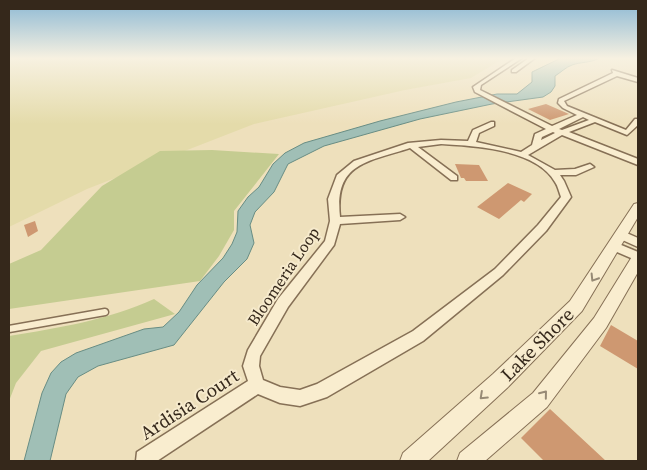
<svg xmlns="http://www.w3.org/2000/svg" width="647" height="470" viewBox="0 0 647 470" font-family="'Source Serif 4',serif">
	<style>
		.farmland { fill: #e4dbaa }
		.green { fill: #c5cc91 }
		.water { fill: #a0bfb6; stroke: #688d84 }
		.building { fill: #ce9871 }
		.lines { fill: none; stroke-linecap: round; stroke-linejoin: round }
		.service-casing { stroke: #867056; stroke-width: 9 }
		.minor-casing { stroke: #867056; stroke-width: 3 }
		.tertiary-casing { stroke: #867056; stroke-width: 2 }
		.service { stroke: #f9edcf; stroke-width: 6 }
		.minor { fill: #f9edcf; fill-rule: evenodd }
		.tertiary { fill: #f9edcf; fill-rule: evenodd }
		.oneway { stroke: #978a75 }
		.labels { text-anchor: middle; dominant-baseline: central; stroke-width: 4; stroke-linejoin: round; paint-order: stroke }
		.street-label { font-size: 16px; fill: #35281b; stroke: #f6eacc }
		.near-street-label { font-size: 19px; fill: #35281b; stroke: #f6eacc }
	</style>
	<rect width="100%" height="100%" fill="#eee0bc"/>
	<!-- farmland -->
	<path class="farmland" d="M9,58H504L471,78L405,90L254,124L87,189L9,227Z"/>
	<!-- green -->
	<path class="green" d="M212,150L279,154L234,211V230L219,256L200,281L9,309V264L41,250L102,186L160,151Z
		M154,299L175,314L41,351L16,383L9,401V336C58,328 108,320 154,299Z"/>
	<!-- water -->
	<path class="water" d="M561,58H600C590,63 580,62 572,65C566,67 560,73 555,76V86L551,92L543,97L492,104L420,119L324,146L288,164L274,192L255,212L250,225L254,243L247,259L224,282L174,345L98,366L78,377L66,394L50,461H24L42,393L51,373L61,362L76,353L144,329L163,327L179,312L197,285L223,258L232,244L237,232L238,211L248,197L259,187L273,164L285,153L304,143L380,121L456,102L497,94H517L532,82V72Z"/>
	<!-- building -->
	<path class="building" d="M546,104L569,114L550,120L528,109Z
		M455,164L479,165L488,181H466L464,178H461Z
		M508,183L532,194L524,202L521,200L499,219L477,207Z
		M35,221L38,231L28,237L24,225Z
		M611,325L638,341V369L600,346Z
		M550,409L606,461H544L521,438Z"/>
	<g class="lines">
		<defs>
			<path id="service" d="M9,329L105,312"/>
			<path id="minor" d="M516,58H522L481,85L480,90L552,126L577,115L563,108L558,103L559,99L613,73L612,70L638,78V82L617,76L564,101L567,106L626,130L635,119H638V125L627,135L595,122L569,132L638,159V165L562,135L528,155L555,170L575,169L590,164L594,167L576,175H560L564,181L571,197L546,231L503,275L423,341L327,397L300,406L280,403L258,394L157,461H136L137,452L248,381L243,366L248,350L278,299L325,241L330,221L328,199L337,175L354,161L408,143L441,140L468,141L473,130L491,122H494V126L479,133L476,142L521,152L532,145L535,134L546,129L475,92L473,87ZM583,117L589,120L562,130L559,129ZM553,132L555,133L541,140L542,137ZM441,144C475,146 536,149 555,182C558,186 559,192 561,197L538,225L495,269L413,331L317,384L300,390L280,387L263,380L259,366L260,356L288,307L334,245L340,224L400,220L405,217L400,214L340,217C334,163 367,162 410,148L451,180H457V176L418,147Z
				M529,58H535L516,72H512V70Z
				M622,231L638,238V247L618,238L616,235L618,232Z
				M614,242L638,252V261L610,249L608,246L610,243Z"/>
			<path id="tertiary" d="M638,203V217L582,311L507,388L428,461H400L403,453L493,374L570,301L634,204Z
				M638,254V272L606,328L547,407L485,461H457L460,453L533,393L594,318L633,255Z"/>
		</defs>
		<!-- service casing -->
		<use href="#service" class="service-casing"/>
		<!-- minor casing -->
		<use href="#minor" class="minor-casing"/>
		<!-- tertiary casing -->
		<use href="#tertiary" class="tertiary-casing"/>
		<!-- service -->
		<use href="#service" class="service"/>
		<!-- minor -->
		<use href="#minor" class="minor"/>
		<!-- tertiary -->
		<use href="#tertiary" class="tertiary"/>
	</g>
	<!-- one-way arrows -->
	<defs><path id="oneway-chevron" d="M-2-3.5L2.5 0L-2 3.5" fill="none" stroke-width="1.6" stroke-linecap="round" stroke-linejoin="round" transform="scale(1.25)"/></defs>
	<g class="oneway">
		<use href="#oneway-chevron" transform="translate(594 278) rotate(122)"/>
		<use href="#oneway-chevron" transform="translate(544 394) rotate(-51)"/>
		<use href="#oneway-chevron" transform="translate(483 396) rotate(137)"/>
	</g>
	<!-- sky -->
	<linearGradient id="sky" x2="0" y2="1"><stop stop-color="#8bb8d4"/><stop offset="0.47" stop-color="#f7f1e1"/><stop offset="1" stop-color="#f7f1e1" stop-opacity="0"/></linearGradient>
	<rect width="647" height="124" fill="url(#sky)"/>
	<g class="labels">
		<!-- street labels -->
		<g class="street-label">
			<text transform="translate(283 276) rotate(-56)">Bloomeria Loop</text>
		</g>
		<!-- near-street labels -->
		<g class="near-street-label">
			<text transform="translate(537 344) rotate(-45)">Lake Shore</text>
			<text transform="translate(189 404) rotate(-33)">Ardisia Court</text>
		</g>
	</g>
	<!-- border -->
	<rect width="647" height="470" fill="none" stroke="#35281b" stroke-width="20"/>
</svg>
